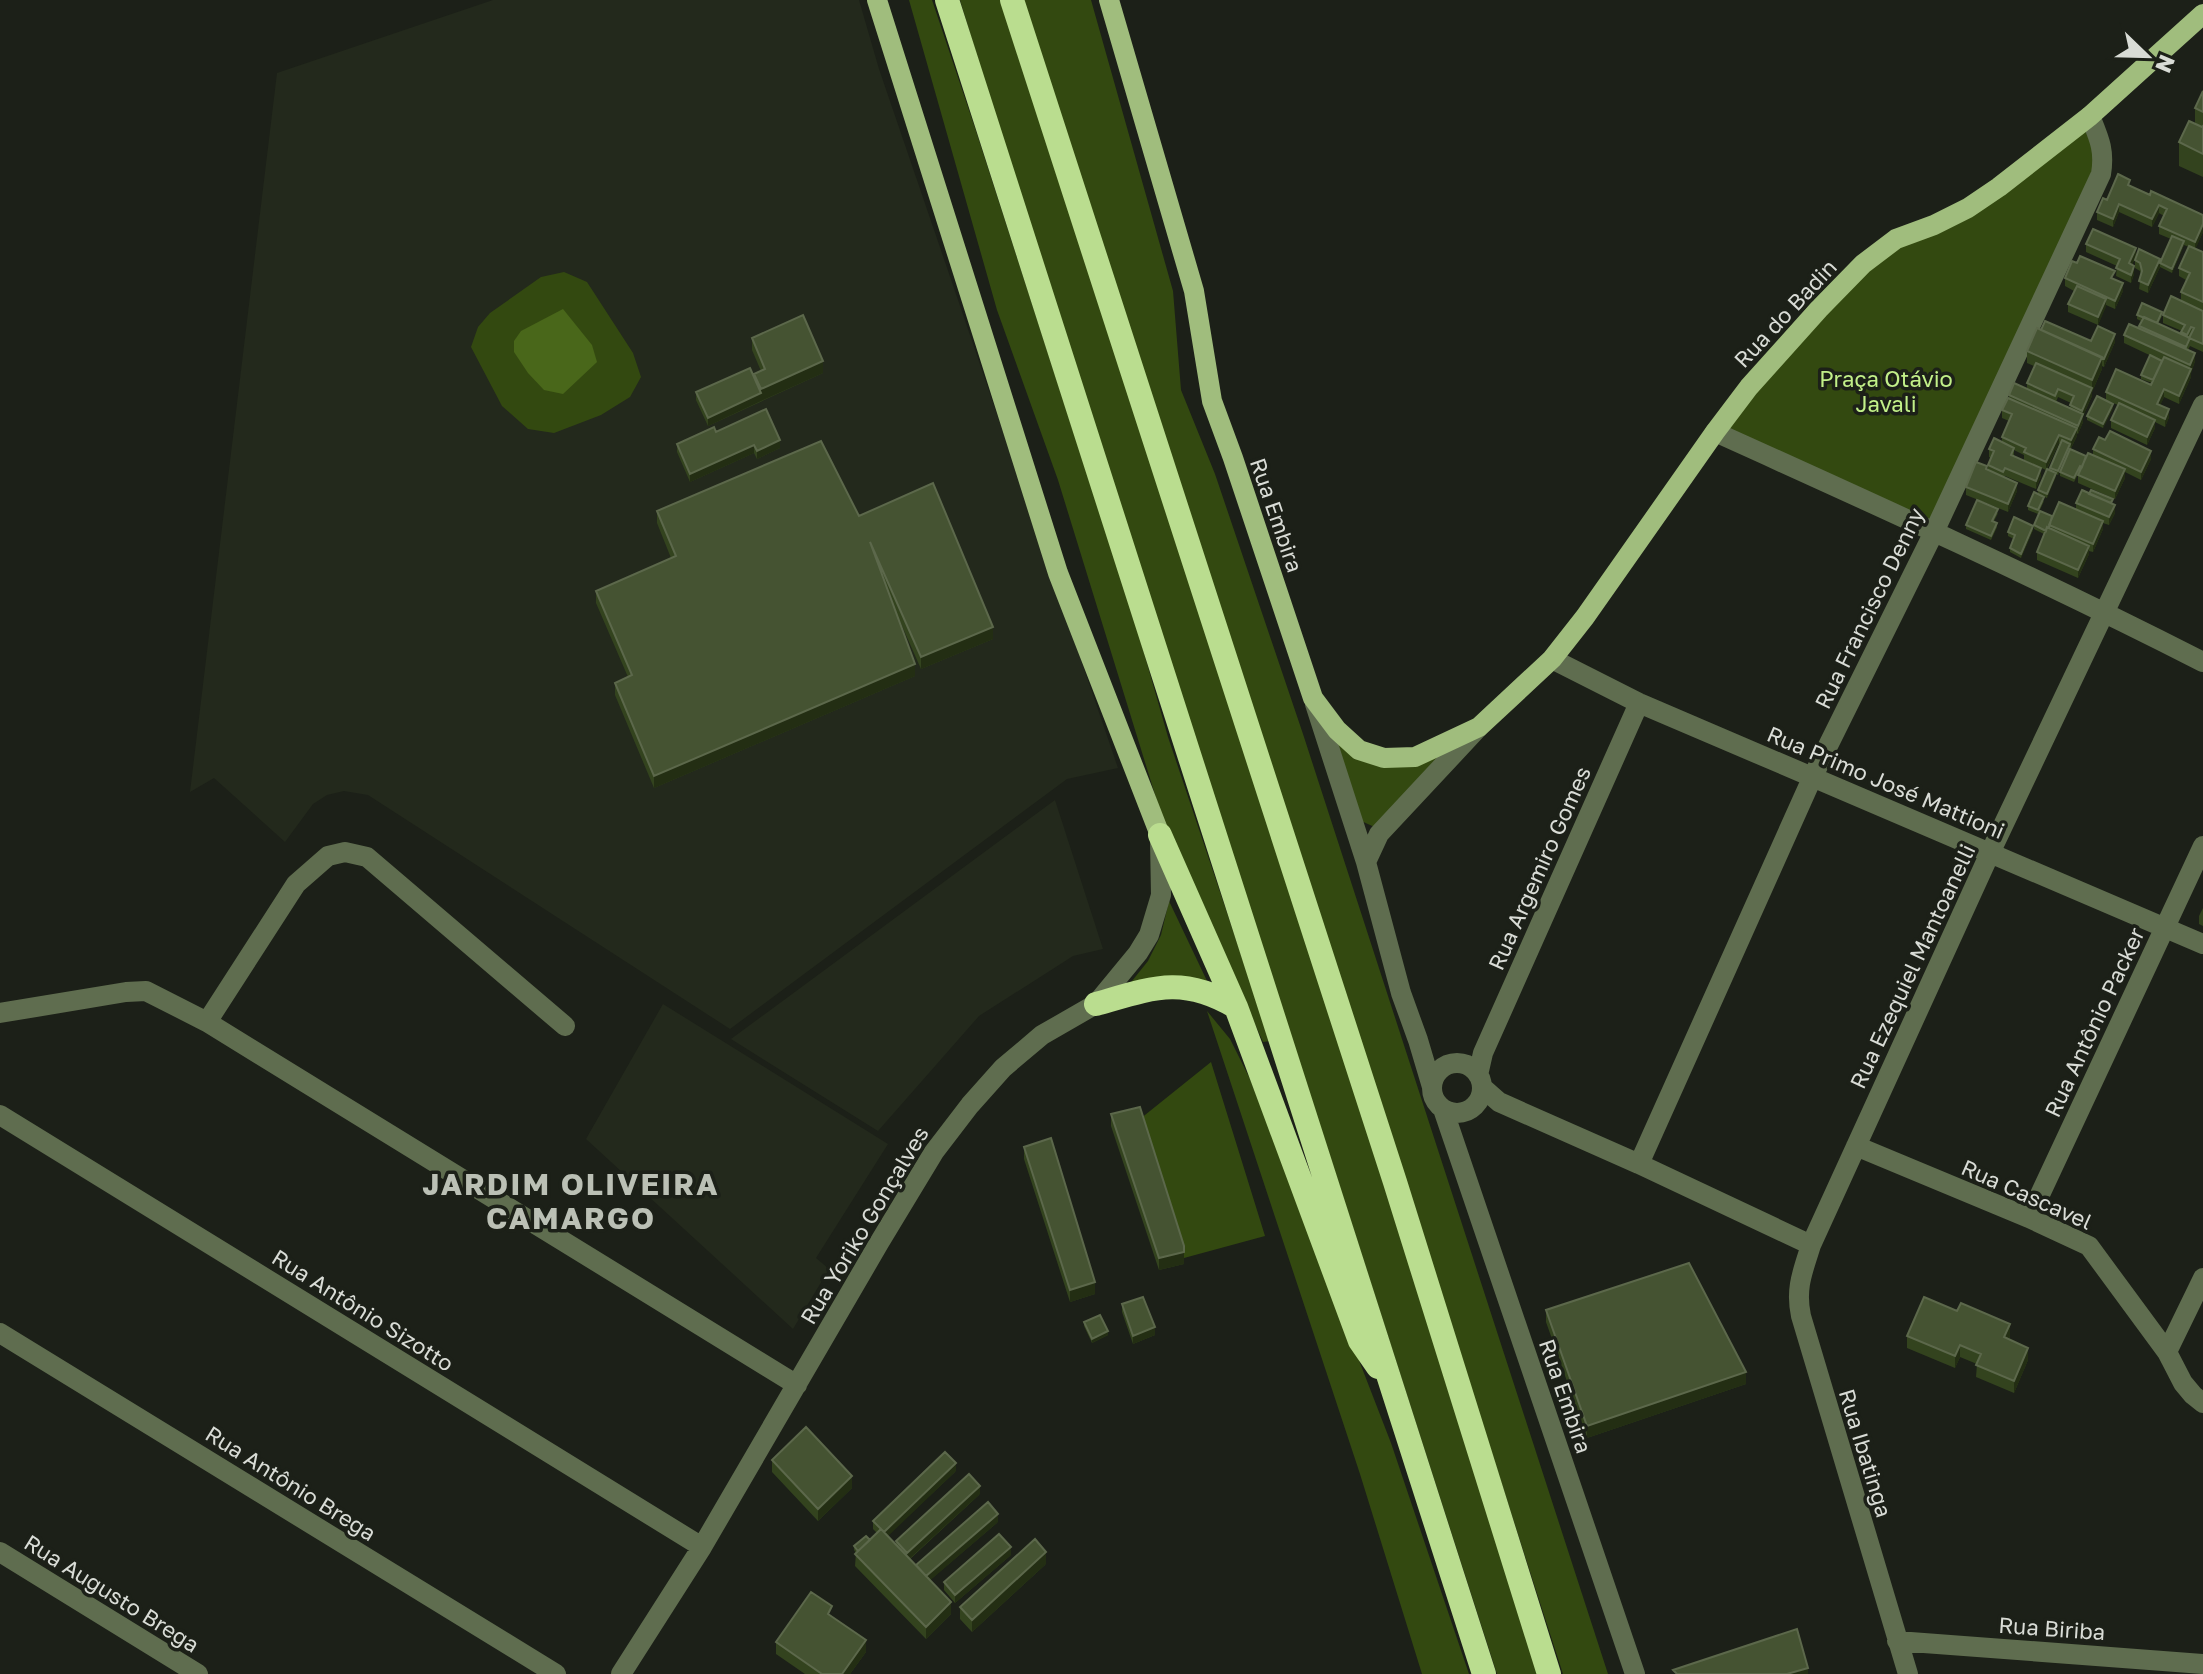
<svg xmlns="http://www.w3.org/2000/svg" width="2203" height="1674" viewBox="0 0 2203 1674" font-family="'Golos Text',sans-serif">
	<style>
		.built { fill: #23291c }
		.green { fill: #334910 }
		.water { fill: #49671a }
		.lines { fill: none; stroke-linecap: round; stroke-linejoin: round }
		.minor { stroke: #5f6d4f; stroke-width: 20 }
		.major { stroke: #a0bd7d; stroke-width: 20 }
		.highway { stroke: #badd8f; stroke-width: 24 }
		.wall { fill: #33431e; fill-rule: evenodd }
		.shaded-wall { fill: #232e13 }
		.building { fill: #455332; stroke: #5c684b; stroke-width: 2 }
		.labels { text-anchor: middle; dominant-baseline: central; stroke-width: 7; stroke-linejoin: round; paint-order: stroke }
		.street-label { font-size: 22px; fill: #d9dcd6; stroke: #1c2018 }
		.park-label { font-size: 22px; fill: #c2f089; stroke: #1c2018 }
		.district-label { font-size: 30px; font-weight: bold; letter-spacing: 2px; fill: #bbc0b5; stroke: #1c2018 }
	</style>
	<rect width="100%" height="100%" fill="#1c2018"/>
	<!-- built -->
	<path class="built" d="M493,0H859L879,69L1118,768L1067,779L730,1029L368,795L344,791L327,795L313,804L285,842L214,778L190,792L277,73Z
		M1055,800L1103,949L1073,956L979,1016L878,1131L731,1039Z
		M663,1004L888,1144L816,1258L829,1269L793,1329L586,1139Z"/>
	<!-- green -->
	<path class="green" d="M909,0H932L975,128L1136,625L1168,737L1270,1041L1263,1042L1161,814L1058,480L997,310Z
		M960,0H1000L1369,1135L1538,1674H1497L1007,155Z
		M1024,0H1091L1173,291L1181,390L1215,474L1303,734L1608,1674H1563Z
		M2086,118L2104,156L1937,526L1722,431L1879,250L1937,229Z
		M564,272L587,282L633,353L641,377L630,397L601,415L554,433L528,429L502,406L471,347L478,327L490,313L541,277Z
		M1325,714L1384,758L1457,745L1379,829L1359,820Z
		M1169,901L1208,983L1128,986L1148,961L1161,935Z
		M1207,1011L1230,1039L1250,1079L1391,1443L1469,1674H1422L1360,1474Z
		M1211,1062L1265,1236L1184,1258L1140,1119Z"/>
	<!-- water -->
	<path class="water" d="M563,309L592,345L597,362L563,394L544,390L528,373L514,352V341L521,331Z"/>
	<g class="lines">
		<!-- minor -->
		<path class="minor" d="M1715,432C1879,506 2042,580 2203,662
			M1552,659L1639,703L2203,944
			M1315,704L1366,862L1401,993L1418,1040L1432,1087
			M1366,862L1379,834L1478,728
			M0,1013L126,992L146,991L207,1022L797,1385
			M207,1022L296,884L328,856L345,852L367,857L565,1026
			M1432 1088a25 25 0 1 1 50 0a25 25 0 1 1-50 0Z
			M1478,1075L1483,1053L1639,703
			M1482,1087L1499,1102L1639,1164L1811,1245
			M1443,1109L1635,1674
			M0,1115L702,1547
			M1856,1146L2029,1218L2089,1246L2167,1352L2183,1383L2193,1395L2203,1403
			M1639,1164L1813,776L1935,530L2101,174C2105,150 2099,138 2090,116
			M2029,1218L2203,846
			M0,1333L556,1674
			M2167,1352L2203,1278
			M0,1552L198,1674
			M1897,1641L2203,1664
			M621,1674L702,1547L879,1243L934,1152L970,1105L1003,1068L1042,1035L1096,1004L1138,953L1149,935L1161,895L1160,839
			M1908,1674L1801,1316C1795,1288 1803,1271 1811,1245L1990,853L2203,405"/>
		<!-- major -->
		<path class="major" d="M877,0L1058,573L1160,835
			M1109,0L1194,291L1212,401L1233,458L1313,698L1337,730L1359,750L1384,758L1415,757L1479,727L1552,659L1585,617L1715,432L1749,387L1819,309L1863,264L1896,239L1934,225L1968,208L1999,187L2090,116L2203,14"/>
		<!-- highway -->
		<path class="highway" d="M947,0C1121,559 1307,1115 1484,1674
			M1012,0L1395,1182L1549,1674
			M1160,835L1236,1007L1360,1341L1378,1367
			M1096,1004C1152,988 1182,975 1236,1007"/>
	</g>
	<!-- wall -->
	<path class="wall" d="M2203,91V177L2179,166V142L2195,124V108Z
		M2130,186L2203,215V232L2195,249L2203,252V352L2190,346L2188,350L2195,361L2191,373V377L2179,404L2164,397L2160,405L2169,417L2165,427L2155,422V428L2147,445L2111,428V420L2118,405L2106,400V392L2151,385L2152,383L2141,379V375L2162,361L2124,343V335L2139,328L2141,321L2137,319V315L2162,316L2158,324L2181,334L2182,331L2163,323V315L2181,300V292L2186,280L2179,276V268L2189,247L2184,245L2172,273L2160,267V263L2171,239L2159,234V226L2164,216L2159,213L2152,227L2119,212L2113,227L2097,220V212L2107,200Z
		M2086,244L2136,256L2132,265L2134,274L2131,283L2116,276L2117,266L2086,252Z
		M2135,260L2160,267L2148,293L2139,289L2141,274L2140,271L2135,268Z
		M2065,278L2115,279L2123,291L2115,309L2106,305L2098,325L2068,312V304L2074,291L2065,286Z
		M2041,330L2091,341L2115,342L2104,367L2102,366V369L2092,392V396L2083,416V422L2078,434L2077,433V436L2058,475L2056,474L2047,498L2038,494V490L2046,470L2024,460V455L2014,450V456L2041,476L2036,489L2005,476L2004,477L2017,491L2008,512L1966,495V487L1988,470V465L1991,458L1989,457V449L2002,442V437L2009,421L2002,418V410L2009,398V395L2027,389V383L2034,366L2027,363V351ZM2058,397L2071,403L2070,408L2056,402ZM2059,443H2060L2050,470L2047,469Z
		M752,338L823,373L708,426L696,400V392L754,378V374L761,371L752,350Z
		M2113,408L2103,428L2087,420V416Z
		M716,432L780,448L757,459L754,453L690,482L677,452V444Z
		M2093,449L2151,459L2141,480L2125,472V478L2115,499L2078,483V475L2080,470L2074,482L2060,476V472L2086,456H2093Z
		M2044,501L2038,514L2028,510V506Z
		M2076,503L2113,504L2115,513L2109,525L2103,523V529L2093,552L2089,551V554L2078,578L2037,560V552L2044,534L2034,529V525L2052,516L2076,509Z
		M657,511L859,516L993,639L921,669L898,617L915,676L654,788L615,695V683L628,677L596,603V591L671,558L657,523Z
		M1998,513L1994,521L1997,527L1991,540L1966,529V525Z
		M2033,530L2021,558L2010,552V548L2014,539L2008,536V532Z
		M2203,908V926L2199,924V916Z
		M1111,1114L1184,1264L1159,1270L1111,1126Z
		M1024,1147L1095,1294L1070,1302L1024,1159Z
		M1122,1304L1155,1335L1133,1344L1122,1312Z
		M1546,1310L1746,1384L1587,1438L1546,1322Z
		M1957,1311L2010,1336L2009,1339L2028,1360L2014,1393L1976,1377L1977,1364L1960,1357L1955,1368L1907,1348V1336Z
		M1084,1322L1108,1335L1092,1343L1084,1326Z
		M772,1460L852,1488L818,1521L772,1472Z
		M956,1471L887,1536L896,1545V1541L980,1494L910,1559L916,1565L998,1522L930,1580L951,1614L926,1639L855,1566L856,1553L854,1550V1546L870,1540L877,1533L873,1529V1521Z
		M1011,1555L955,1603L944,1590V1582Z
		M1046,1564L972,1632L960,1619V1607Z
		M832,1617L866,1652L850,1674H805L776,1654V1642Z"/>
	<!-- shaded-wall -->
	<path class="shaded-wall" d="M2119,204V212L2113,227V219Z
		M2159,205V213L2152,227V219Z
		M2203,224V232L2195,250V242Z
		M2184,241V245L2172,273V269Z
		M2136,248V256L2129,271V263Z
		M2160,259V267L2148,293V285Z
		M2134,266V274L2131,283V275Z
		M2123,283V291L2115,309V301Z
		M2106,299V307L2098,325V317Z
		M2115,334V342L2104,367V359Z
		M2195,353V361L2191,373V377L2179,404V396L2190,369V365Z
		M2102,357V369L2092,392V380Z
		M823,361V373L761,401V389Z
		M2092,388V396L2083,416V422L2078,434V426L2082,417V411Z
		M2164,389V397L2157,412V404Z
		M761,393V401L708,426V418Z
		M2113,404V408L2103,428V424Z
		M2169,409V417L2165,427V419Z
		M2155,420V428L2147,445V437Z
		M2077,428V436L2071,448V440Z
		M2059,435V443L2046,470V462Z
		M780,440V448L757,459V451Z
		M2070,444V448L2058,475V471Z
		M754,445V453L690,482V474Z
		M2151,451V459L2141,480V472Z
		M2041,468V476L2036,489V481Z
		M2125,469V478L2115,499V491Z
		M2056,473V477L2047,498V494Z
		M2017,483V491L2008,512V504Z
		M2115,505V513L2109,525V517Z
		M2103,521V529L2093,552V544Z
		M2033,526V530L2021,558V554Z
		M2089,546V554L2078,578V570Z
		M993,627V639L921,669V657Z
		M915,664V676L654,788V776Z
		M1184,1252V1264L1159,1270V1258Z
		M1095,1282V1294L1070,1302V1290Z
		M2010,1324V1336L2004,1349V1337Z
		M1155,1327V1335L1133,1344V1336Z
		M1108,1331V1335L1092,1343V1339Z
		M1960,1345V1357L1955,1368V1356Z
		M2028,1348V1360L2014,1393V1381Z
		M1746,1372V1384L1587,1438V1426Z
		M956,1463V1471L884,1540V1532Z
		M852,1476V1488L818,1521V1509Z
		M980,1486V1494L907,1561V1553Z
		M998,1514V1522L926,1584V1576Z
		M1011,1547V1555L955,1603V1595Z
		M1046,1552V1564L972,1632V1620Z
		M951,1602V1614L926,1639V1627Z
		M866,1640V1652L850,1674H842Z
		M1808,1668V1674H1787Z"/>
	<!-- building -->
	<path class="building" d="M2203,91V112L2195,108Z
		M2189,121L2202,127L2203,126V154L2179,142Z
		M2118,174L2130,180L2128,185L2150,195L2151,191L2203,215V224L2195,242L2159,226L2167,209L2159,205L2152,219L2119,204L2113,219L2097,212L2103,198L2107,200Z
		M2093,229L2136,248L2129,263L2134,266L2131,275L2116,268L2120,259L2086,244Z
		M2172,236L2184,241L2172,269L2160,263Z
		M2189,246L2203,252V302L2181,292L2190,273L2179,268Z
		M2139,249L2160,259L2148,285L2139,281L2142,271L2140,263L2135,260Z
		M2080,256L2115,271L2111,278L2123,283L2115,301L2065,278L2072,261L2077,263Z
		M2077,286L2106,299L2098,317L2068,304Z
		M2171,296L2203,311V344L2189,338L2194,328L2191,327L2187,335L2181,332L2185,325L2163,315Z
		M2142,303L2162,312L2157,323L2137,315Z
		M803,315L823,361L761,389L754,374L765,369L752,338Z
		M2144,317L2190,338L2186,347L2139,326Z
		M2045,321L2091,341L2098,326L2115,334L2104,359L2041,330Z
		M2129,324L2195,353L2190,365L2124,335Z
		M2037,328L2102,357L2092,380L2027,351Z
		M2150,355L2162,361L2153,380L2141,375Z
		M2164,357L2191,369L2179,396L2164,389L2157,404L2169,409L2165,419L2106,392L2116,369L2151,385Z
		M2036,363L2092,388L2082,411L2070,405L2074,396L2058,389L2055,396L2027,383Z
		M750,368L761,393L708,418L696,392Z
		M2014,383L2083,414L2078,426L2009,395Z
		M2097,396L2113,404L2103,424L2087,416Z
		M2008,398L2077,428L2071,440L2059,435L2046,462L2024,452L2026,448L2002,437L2012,414L2002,410Z
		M2119,403L2155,420L2147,437L2111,420Z
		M766,409L780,440L757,451L754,445L690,474L677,444L714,427L716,432Z
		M2110,431L2151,451L2141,472L2093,449L2099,437L2105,440Z
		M1994,438L2014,448L2011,455L2041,468L2036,481L2005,468L2003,472L1988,465L1994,451L1989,449Z
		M2062,440L2070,444L2058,471L2050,468Z
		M821,441L859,516L933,483L993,627L921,657L870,542L915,664L654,776L615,683L632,675L596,591L676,556L657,511Z
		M2070,449L2086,456L2082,467L2080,466L2074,478L2060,472Z
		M2088,453L2125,469L2115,491L2078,475Z
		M1976,462L1987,466L1986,469L2017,483L2008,504L1966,487Z
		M2047,469L2056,473L2047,494L2038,490Z
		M2082,490L2115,505L2109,517L2076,503Z
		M2091,490L2113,499L2111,503L2089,494Z
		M2034,492L2044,497L2038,510L2028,506Z
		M1977,500L1998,509L1992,521L1997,523L1991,536L1966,525Z
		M2059,502L2103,521L2093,544L2049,525Z
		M2040,511L2052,516L2049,528L2047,527L2046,531L2034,525Z
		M2014,517L2033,526L2021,554L2010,548L2015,535L2008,532Z
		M2047,527L2089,546L2078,570L2037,552Z
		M1140,1107L1184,1246V1252L1159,1258L1111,1114Z
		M1051,1138L1095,1282L1070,1290L1024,1147Z
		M1689,1263L1746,1372L1587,1426L1546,1310Z
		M1143,1297L1155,1327L1133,1336L1122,1304Z
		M1924,1297L1957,1311L1961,1303L2010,1324L2004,1337L2028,1348L2014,1381L1976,1365L1981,1354L1960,1345L1955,1356L1907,1336Z
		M1100,1315L1108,1331L1092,1339L1084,1322Z
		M806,1427L852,1476L818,1509L772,1460Z
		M945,1452L956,1463L884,1532L873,1521Z
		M969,1474L980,1486L907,1553L896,1541Z
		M988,1502L998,1514L926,1576L916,1565Z
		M881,1529L951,1602L926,1627L855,1554Z
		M999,1534L1011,1547L955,1595L944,1582Z
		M866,1536L870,1540L858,1551L854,1546Z
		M1035,1539L1046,1552L972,1620L960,1607Z
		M811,1592L832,1606L828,1614L866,1640L842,1674H822L776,1642Z
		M1797,1629L1808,1668L1787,1674H1677L1673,1670Z"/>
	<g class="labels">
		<!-- street labels -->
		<g class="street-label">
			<text transform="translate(1785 313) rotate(-47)">Rua do Badin</text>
			<text transform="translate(1277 515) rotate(71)">Rua Embira</text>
			<text transform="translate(1869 608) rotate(-64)">Rua Francisco Denny</text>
			<text transform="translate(1886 782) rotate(23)">Rua Primo José Mattioni</text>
			<text transform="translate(1539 868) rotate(-66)">Rua Argemiro Gomes</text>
			<text transform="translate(1912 966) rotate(-65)">Rua Ezequiel Mantoanelli</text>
			<text transform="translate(2094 1022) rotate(-65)">Rua Antônio Packer</text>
			<text transform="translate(2027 1194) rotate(24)">Rua Cascavel</text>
			<text transform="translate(864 1225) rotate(-59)">Rua Yoriko Gonçalves</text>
			<text transform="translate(363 1310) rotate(32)">Rua Antônio Sizotto</text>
			<text transform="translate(1566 1396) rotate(71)">Rua Embira</text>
			<text transform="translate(1866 1453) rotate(73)">Rua Ibatinga</text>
			<text transform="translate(291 1483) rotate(32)">Rua Antônio Brega</text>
			<text transform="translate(112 1593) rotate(32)">Rua Augusto Brega</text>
			<text transform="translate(2052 1628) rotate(4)">Rua Biriba</text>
		</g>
		<!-- park labels -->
		<g class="park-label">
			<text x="1886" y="378">Praça Otávio<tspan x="1886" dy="25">Javali</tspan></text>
		</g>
		<!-- district labels -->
		<g class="district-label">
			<text x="571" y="1184">JARDIM OLIVEIRA<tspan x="571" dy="34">CAMARGO</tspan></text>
		</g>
	</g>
	<!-- north arrow -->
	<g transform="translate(2147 56) rotate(113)" stroke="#1c2018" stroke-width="6" paint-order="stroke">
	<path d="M0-6L14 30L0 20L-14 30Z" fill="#d9dcd6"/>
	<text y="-12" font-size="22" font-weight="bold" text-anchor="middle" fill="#d9dcd6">N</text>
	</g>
</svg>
